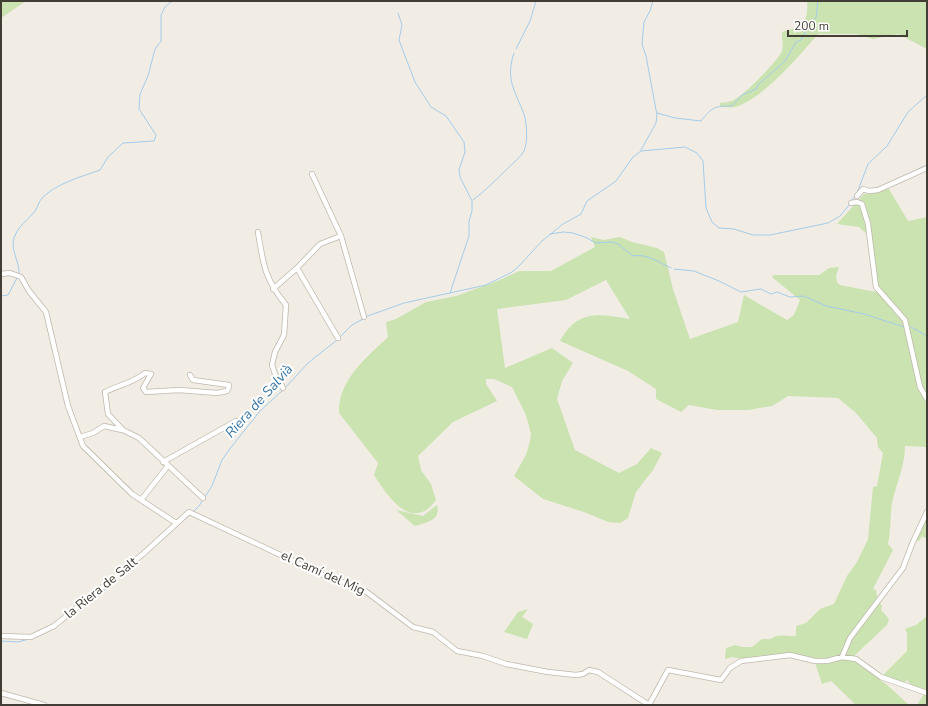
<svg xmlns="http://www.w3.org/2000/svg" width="928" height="706" viewBox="0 0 928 706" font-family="'Nunito Sans',sans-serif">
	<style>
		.green { fill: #cbe3b0 }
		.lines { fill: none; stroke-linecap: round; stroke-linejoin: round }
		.stream { stroke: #a4ccea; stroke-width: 1 }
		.minor-casing { stroke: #bfb8ab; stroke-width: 6 }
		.minor { stroke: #fff; stroke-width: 4.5 }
		.labels { text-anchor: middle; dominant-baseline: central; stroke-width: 4; stroke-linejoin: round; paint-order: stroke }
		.street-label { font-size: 13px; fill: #433e35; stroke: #fff }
		.water-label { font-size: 14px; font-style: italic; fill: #3675a7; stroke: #fff }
	</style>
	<rect width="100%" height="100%" fill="#f1ede5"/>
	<!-- green -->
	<path class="green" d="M1,1H26L1,18Z
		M807,1H927V49L898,34L873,39L857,34H818C800,55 763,99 735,107C731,108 724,107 720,107V103C723,103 728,102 732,101C742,97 778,61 782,51C784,44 781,38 782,32C802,27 809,22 807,1Z
		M889,189L908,221L927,217V447L905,446C905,466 896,484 892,503C890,517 891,530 888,544L893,550L873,589L876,590L878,600L882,606L881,610L889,619L887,625L855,655V662L886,684L909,705H856L831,681L822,684L814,660L790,654L744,659L732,657L725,659L726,648L735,645L742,647H752L762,639H771C778,633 786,637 796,636V626L806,623L820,609L834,604L847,576L857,562L868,539L873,487L877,486L883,453L878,447L877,438L856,413L838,398L788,396L772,406L748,410H717L689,405L681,412L656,399V389L628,371L560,341C578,309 598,314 630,319L606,280L566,300L497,309L505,368L552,348L573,363L562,381L557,399L575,450L619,473L637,464L651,448L662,453L653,470L636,492L628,518L620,523L608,522L584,512L543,499L514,476L526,455L530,441L531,434L526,415L512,387L494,379H486V384L497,401L453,422L418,456L421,470L431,484L436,500C412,533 388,497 374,475L378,463L339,413C338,380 366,358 388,337L386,322L396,319L426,302L456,296L500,280L519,271H551L595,247L591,237L604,240L620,237L632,242L657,248L664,252L673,289L690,339L738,322L744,295L787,320L794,315L800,300L772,277L774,275H819L829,268L839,267L836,276L837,282L840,285L876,292L867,234L859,227L837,224L864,194Z
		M437,505C441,520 428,522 415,526L396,510L423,516Z
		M927,511V539L922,536L919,541H916L915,539Z
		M528,609L522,617L533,624L527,639L504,632L518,612Z
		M927,616V705H917L926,691L911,685L907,680L904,683L883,675L907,651V633L905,629L916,625Z"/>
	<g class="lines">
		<!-- stream -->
		<path class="stream" d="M398,13L402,25L399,40L415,82L431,107L446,116L464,142L465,152L459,170L460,177L472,201V211L469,221V236L450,293
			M516,49L530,21L536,1
			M657,113L675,118L701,121C712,107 715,106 732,106L742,95L756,89L758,85L785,61L796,42L801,40L811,22L816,18L818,1
			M641,150L656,123L657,115L646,56L642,44L644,22L650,11L653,1
			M906,175L927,165
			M857,193L868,164L887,146L908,112L927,95
			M473,200C486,190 496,180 507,169C512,164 520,158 524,151C528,142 527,124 524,114C515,91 505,79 514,53
			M851,201L855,196
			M550,234L563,232L573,233L585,237L596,243L612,242L618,244L633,256C646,253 660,263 671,268
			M674,269L694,271L719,281L741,292L761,289L771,294L777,292L790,297L804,296L826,306L864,314L904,327
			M19,274C20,262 10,250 14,238C18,226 28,220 35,211C38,207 39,201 42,198C57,183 81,177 100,170L108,157L123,143L154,141L156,135L139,109L140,94L148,76L155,49L161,41V15L165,7L172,1
			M1,296L8,295L17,278
			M365,317L404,303L486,285L512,272L519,266L542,241L563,224L581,214L587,201L616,181L633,157L641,151L685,147L697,153L703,161L706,208L712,222L719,228L734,229L753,235H770L828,223L840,216L850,204
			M911,327L927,336
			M339,338L352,325L363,319
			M285,388L308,363L337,340
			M193,512L199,506L212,486L222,460L229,450L260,411L283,390
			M169,533L191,514
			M74,612L100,595L115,579
			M32,639L44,633
			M1,641L18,642L29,639"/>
		<defs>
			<path id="minor" d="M312,174L341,236
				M857,196L863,189L869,191L878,190L927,168
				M851,203L857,202L862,204L868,224L876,287L905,320L920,387L927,399
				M258,232C263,264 265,280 286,305L284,335L275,352L272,365L275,374L283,388
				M1,274L10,273L21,277L29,291L46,312L68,406L83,446L132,494L176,523
				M273,289L297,268
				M338,338L297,268L320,244L341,236L364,317
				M190,375L193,380L229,385V387L227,391L217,393L179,390L146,392L143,388L151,374L145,373C133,383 119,385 105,392L108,414L123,430L139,438L203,498
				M83,436L93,433L104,426L122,430
				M163,462L236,421
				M141,500L167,467
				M1,636L31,637L54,626L143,554L189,512L323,575L364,590L413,627L433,632L457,651L483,656L506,664L548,672L576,675L583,674L589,670L598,672L649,705
				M842,657L850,638L903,568L912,544L927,512
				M1,693L44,705
				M649,705L668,670L721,680L730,668L741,661L790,655L815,661H827L842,657L856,659L881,677L927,693"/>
		</defs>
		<!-- minor casing -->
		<use href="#minor" class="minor-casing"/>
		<!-- minor -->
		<use href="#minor" class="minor"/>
	</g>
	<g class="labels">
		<!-- street labels -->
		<g class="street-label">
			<text transform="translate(323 573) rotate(24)">el Camí del Mig</text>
			<text transform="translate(101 588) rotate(-39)">la Riera de Salt</text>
		</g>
		<!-- water labels -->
		<g class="water-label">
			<text transform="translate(259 401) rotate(-48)">Riera de Salvià</text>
		</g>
	</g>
	<!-- border -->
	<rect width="928" height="706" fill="none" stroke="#433e35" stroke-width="4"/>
	<!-- scale -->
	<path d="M788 30v6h119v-6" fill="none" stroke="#433e35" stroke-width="2"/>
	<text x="794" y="30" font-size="12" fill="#433e35" stroke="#ffffff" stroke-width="3" paint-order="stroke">200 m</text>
</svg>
